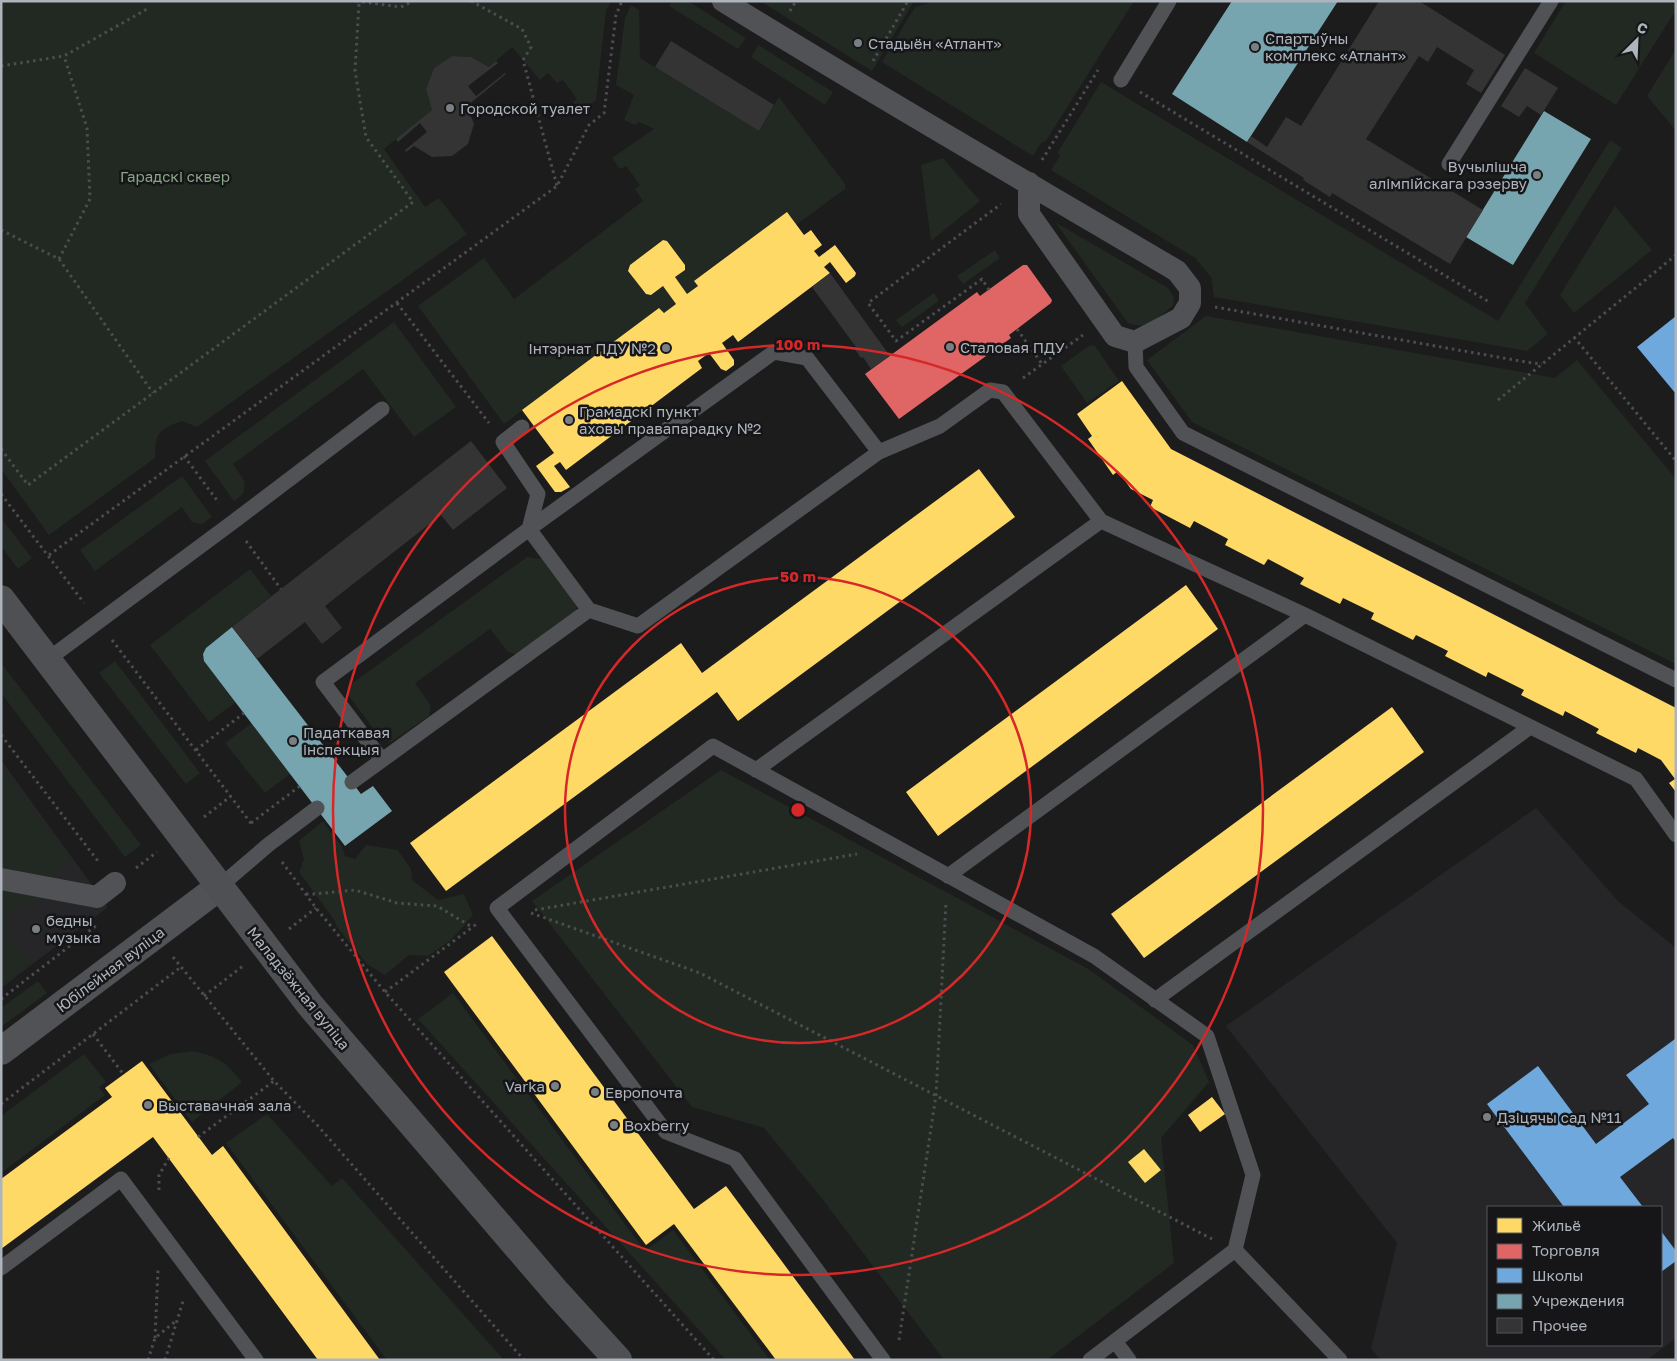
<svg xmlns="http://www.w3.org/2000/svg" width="1677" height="1361" viewBox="0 0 1677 1361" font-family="'Golos Text',sans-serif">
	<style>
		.built { fill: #262628; fill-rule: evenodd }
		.green { fill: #212922 }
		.homes { fill: #ffd966 }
		.shops { fill: #e06666 }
		.schools { fill: #6fa8dc }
		.public { fill: #76a5af }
		.building { fill: #343434 }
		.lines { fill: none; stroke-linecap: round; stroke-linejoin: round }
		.path { stroke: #4c4d50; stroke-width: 3; stroke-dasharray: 2.5 4; stroke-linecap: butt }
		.service { stroke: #505255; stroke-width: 15 }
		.pedestrian { stroke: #505255; stroke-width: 22 }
		.tertiary { stroke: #505255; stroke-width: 28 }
		.secondary { stroke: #4f5053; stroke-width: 28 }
		.ring { fill: none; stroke: #d62828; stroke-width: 2.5 }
		.poi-dot { fill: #7a7f84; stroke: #161618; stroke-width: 2 }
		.labels { text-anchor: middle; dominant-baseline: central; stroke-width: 5; stroke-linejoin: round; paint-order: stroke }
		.poi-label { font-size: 15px; fill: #adb4bc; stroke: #161618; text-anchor: start }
		.park-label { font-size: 15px; fill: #86a785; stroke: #161618 }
		.street-label { font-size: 15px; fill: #adb4bc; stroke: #161618 }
		.centre { fill: #d62828; stroke: #161618; stroke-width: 2.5 }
		.ring-label { font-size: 15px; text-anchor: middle; font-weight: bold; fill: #d62828; stroke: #161618; stroke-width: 5; stroke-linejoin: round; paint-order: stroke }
	</style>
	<rect width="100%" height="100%" fill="#1c1c1c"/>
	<!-- built -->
	<path class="built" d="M1,760L108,907L1,988Z
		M1536,808L1618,901L1676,948V1338L1647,1360H1381L1371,1349L1397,1243L1226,1026ZM1488,1207H1661V1345H1488Z"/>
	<!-- green -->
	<path class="green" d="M1,1H611L606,11L596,100L580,112L573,102L577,99L563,80L557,83L548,73L540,80L512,47L489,67L471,57L452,56L434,68L426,89L432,110L384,149L425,207L439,198L467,234L197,427L182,421C159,429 155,433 155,458L49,535L1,469Z
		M672,1H688L746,38L738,49L669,6Z
		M760,1H914L872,71Z
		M935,1H1134L1046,141L1041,143L1033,156L882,62L915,7Z
		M1566,1H1676V10L1616,105L1534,53Z
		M631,5L639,10L640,58L759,131L779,97L845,184V189L796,225L695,282L698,286L687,294L675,277L684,270L685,265L667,241L662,240L630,265L628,271L646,294L651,295L663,286L676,304L664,313L659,308L504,424L418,306L484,258L514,299L643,201L635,189L640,185L626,166L620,169L612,158L654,129L639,122L635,125L624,120L634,95L616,85L625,18Z
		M758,45L833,92L825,105L751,57Z
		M1676,49V131L1647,96Z
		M1101,82L1498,321L1610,140L1622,148L1525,303L1548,334L1527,351L1214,297L1211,277L1195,258L1051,170L1060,156L1058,152Z
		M943,158L980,201L931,241L921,165Z
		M1615,206L1652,250L1574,313L1560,295Z
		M1055,222L1168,288L1174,297L1173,306C1158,317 1147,331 1128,323Z
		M995,250L1000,258L963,284L957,276Z
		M934,293L939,301L902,327L896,320Z
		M1206,316L1555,378L1577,360L1676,479V664L1192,422L1147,360Z
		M394,322L456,407L414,437L363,369L233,464L245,482L243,494L234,501L205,461Z
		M1090,345L1095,346L1119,381L1087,403L1061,366Z
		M182,476L212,517L202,524L192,522L182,507L95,571L80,550Z
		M1,518L32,558L18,569L1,546Z
		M527,557L542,559L577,605L576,615L515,654L508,652L490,629L415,683L431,706L429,716L391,742L382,740L348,695L351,684Z
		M250,569L271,596L207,647L203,654L204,661L236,702L209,722L150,645Z
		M115,661L200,773L186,784L99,673Z
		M1,663L141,845L125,857L1,693Z
		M252,723L290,774L265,793L225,743Z
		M1,767L72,860L50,877L1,868Z
		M721,770L1090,970L1193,1045L1209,1082L1161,1138L1174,1263L1047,1360H944L820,1196L764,1128L692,1107L532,901Z
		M323,821L341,845L345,856L355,859L366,845L398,850L411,869L412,880L438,900L464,894L473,915L451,940L428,956L409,955L385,975L367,964L336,926L335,921L299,872L304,859L299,841Z
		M1,889L37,895V902C33,902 28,902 24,903C4,910 4,937 18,950C23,955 30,955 35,961L1,986Z
		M38,981L47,993L1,1027V1008Z
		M453,993L645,1251L673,1230L770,1360H726L418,1019Z
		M193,1051C219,1057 226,1062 242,1082L192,1122L149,1064L171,1054Z
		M84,1054L106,1082L99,1087L105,1095L1,1173V1116Z
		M267,1114L332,1186L342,1178L504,1360H387L226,1143Z"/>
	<!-- homes -->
	<path class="homes" d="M787,212L804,235L811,230L822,245L814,251L819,257L835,245L856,273L855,276L846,283L830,262L824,267L830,273L738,342L733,335L722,343L734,360V365L726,371L721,369L709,353L698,361L702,368L566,470L560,462L554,466L570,487L561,492H555L536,466L554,453L522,410L659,308L664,313L676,304L663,286L651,295L646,294L628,271L630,265L663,240L667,241L685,265V270L675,277L687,294L698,286L694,281Z
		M1122,381L1171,449L1676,708V792L1669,783L1675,779L1661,760L1638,748L1636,753L1596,733L1599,729L1565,711L1563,716L1521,695L1524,690L1488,672L1486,677L1445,656L1448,651L1416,635L1413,640L1371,619L1374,613L1343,598L1340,604L1300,584L1304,578L1268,559L1264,565L1225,545L1228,539L1194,521L1190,528L1150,507L1153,500L1131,489L1118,471L1113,475L1088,439L1092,436L1077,414Z
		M979,469L1015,517L738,721L717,692L446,891L410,843L681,643L702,673Z
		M1186,585L1218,629L938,836L906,792Z
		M1392,707L1424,752L1144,958L1111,914Z
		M492,936L694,1209L726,1186L855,1360H776L674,1224L646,1245L444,972Z
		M142,1061L212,1155L223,1146L380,1360H318L153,1137L1,1249V1179L112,1097L105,1088Z
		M1212,1097L1225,1114L1200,1132L1188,1115Z
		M1144,1149L1161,1170L1145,1183L1128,1162Z"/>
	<!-- shops -->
	<path class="shops" d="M1023,265H1027L1052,300L1051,303L1009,335L1011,338L899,419L865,374L977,292L980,296Z"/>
	<!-- schools -->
	<path class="schools" d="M1676,316V394L1637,347Z
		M1675,1039L1676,1142L1673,1138L1620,1177L1643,1207H1564L1487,1104L1538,1066L1596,1144L1649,1104L1626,1075Z
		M1661,1231L1676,1251V1261L1661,1272Z"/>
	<!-- public -->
	<path class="public" d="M1232,1H1338L1247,142L1172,94Z
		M1544,111L1591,139L1513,265L1466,237Z
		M232,627L361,794L373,786L392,811L345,846L204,661L203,654L206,648Z"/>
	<!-- building -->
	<path class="building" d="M1379,1H1419L1505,55L1481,93L1466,84L1474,70L1437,47L1428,62L1419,56L1366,139L1483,210L1450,264L1332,193L1330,197L1303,180L1304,178L1247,142L1251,136L1267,147L1286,117L1301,126Z
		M671,41L774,105L759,131L655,67Z
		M452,56L471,57L489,67L496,61L498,63L468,86L476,96L505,73L506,74L467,106L474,124L468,144L452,156L432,157L414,146L406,152L405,150L427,132L420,123L398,142L396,139L432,110L426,89L434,68Z
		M1525,68L1558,88L1541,115L1527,106L1519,117L1501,106Z
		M830,273L890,356L871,369L863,357L861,358L854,348L856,347L812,287Z
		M471,441L507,488L453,530L441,515L325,606L342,628L322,644L305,622L257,659L232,627Z"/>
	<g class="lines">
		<!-- path -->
		<path class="path" d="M356,1L401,7L413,1
			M471,1L522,29L531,47L523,60L557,186
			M790,11L796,1
			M873,61L908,1
			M1,66L64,56L149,8
			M1140,92L1489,302
			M1042,160L1098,70
			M1,230L59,259L153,393
			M59,259L90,199L87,128L64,56
			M989,290L982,279L896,341L868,303L1001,204
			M397,303L489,423
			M1215,307L1526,362L1542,364
			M1017,329L1042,364
			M1574,337L1676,461
			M1023,378L1083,335
			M1498,400L1676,255
			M1,449L28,485L413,202L366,137L355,71L359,3
			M184,456L219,503
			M1,494L84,603
			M246,541L281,589
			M49,555L557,186L589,125L604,113L616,15L622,1
			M112,640L253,826
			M1,735L98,861
			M196,750L244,713
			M335,760L346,751
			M204,817L231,796
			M251,823L300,786
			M282,862L316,908L385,992L714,1360
			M136,868L157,852
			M306,894H315L355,890L397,903L437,906L472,927
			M535,910L857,854
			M531,913L700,973L1212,1239
			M289,929L316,908
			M173,957L274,1081L318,1126L524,1360
			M385,992L478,923
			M204,996L243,966
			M1,999L97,925
			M93,1034L124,1075
			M1,1104L181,967
			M198,1137L274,1081
			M159,1190V1175L169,1158
			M155,1338L158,1269
			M899,1340L936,1095L946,902
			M148,1360L155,1338L177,1320
			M165,1360L183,1301"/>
		<!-- service -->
		<path class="service" d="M1121,80L1169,1
			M1449,164L1551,1
			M1135,342L1136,367L1183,433L1676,680
			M522,427L503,442L538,494L529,529L589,610
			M47,660L233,522L382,409
			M382,760L323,682L529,529L774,352L807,358L879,452
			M756,770L1101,521
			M352,782L589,610L638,626L879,452L940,426L990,390L1003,392L1101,521L1305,615L1636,779L1676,835
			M948,876L1305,615
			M219,887L268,845L317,808
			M1155,1000L1530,727
			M1235,1250L1340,1360
			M1,1268L121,1179L256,1360
			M1115,1341L1129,1360
			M883,1360L735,1159L666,1132L497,908L713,746L1094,956L1207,1036L1253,1175L1235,1250L1090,1360"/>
		<!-- pedestrian -->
		<path class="pedestrian" d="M723,1C873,94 1025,181 1177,271L1190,288V303L1181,318L1135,342L1115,336L1029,214V183
			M1,879L97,897L115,883"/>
		<!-- tertiary -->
		<path class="tertiary" d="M1,1051L219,887"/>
		<!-- secondary -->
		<path class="secondary" d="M1,599L310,1005L557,1293L618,1360"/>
	</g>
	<!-- distance rings -->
	<g class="ring">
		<circle cx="798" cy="810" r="233"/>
		<circle cx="798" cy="810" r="465"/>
	</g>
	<!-- markers -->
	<g class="poi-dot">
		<circle cx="858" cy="43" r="5"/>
		<circle cx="1255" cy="47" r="5"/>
		<circle cx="450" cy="108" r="5"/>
		<circle cx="1537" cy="175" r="5"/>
		<circle cx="950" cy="347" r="5"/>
		<circle cx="666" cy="348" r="5"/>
		<circle cx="569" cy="420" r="5"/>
		<circle cx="293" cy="741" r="5"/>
		<circle cx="36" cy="929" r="5"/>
		<circle cx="555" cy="1086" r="5"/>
		<circle cx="595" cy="1092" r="5"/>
		<circle cx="148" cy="1105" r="5"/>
		<circle cx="1487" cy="1117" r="5"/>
		<circle cx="614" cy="1125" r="5"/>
	</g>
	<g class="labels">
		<!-- poi labels -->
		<g class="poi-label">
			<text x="1265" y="38">Спартыўны<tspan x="1265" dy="17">комплекс «Атлант»</tspan></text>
			<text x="868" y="43">Стадыён «Атлант»</text>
			<text x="460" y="108">Городской туалет</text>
			<text x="1527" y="166" text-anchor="end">Вучылішча<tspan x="1527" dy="17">алімпійскага рэзерву</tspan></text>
			<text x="960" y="347">Сталовая ПДУ</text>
			<text x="656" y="348" text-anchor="end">Інтэрнат ПДУ №2</text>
			<text x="579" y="411">Грамадскі пункт<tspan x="579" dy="17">аховы правапарадку №2</tspan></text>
			<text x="303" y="732">Падаткавая<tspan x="303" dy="17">інспекцыя</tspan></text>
			<text x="46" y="920">бедны<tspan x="46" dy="17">музыка</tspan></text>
			<text x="545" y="1086" text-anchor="end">Varka</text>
			<text x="605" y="1092">Европочта</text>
			<text x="158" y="1105">Выставачная зала</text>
			<text x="1497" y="1117">Дзіцячы сад №11</text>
			<text x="624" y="1125">Boxberry</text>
		</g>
		<!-- park labels -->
		<g class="park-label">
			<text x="175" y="176">Гарадскі сквер</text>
		</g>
		<!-- street labels -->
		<g class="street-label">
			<text transform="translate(110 969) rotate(-37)">Юбілейная вуліца</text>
			<text transform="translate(299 988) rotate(51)">Маладзёжная вуліца</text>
		</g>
	</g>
	<circle cx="798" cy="810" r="8" class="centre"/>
	<g class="ring-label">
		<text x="798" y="350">100 m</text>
		<text x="798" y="582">50 m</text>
	</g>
	<!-- border -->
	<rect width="1677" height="1361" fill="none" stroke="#adb4bc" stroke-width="5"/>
	<!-- legend -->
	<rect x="1487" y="1206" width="175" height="140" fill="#161618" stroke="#52555a"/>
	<rect x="1497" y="1218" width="25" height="15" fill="#ffd966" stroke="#52555a"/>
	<text x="1532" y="1231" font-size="15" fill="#adb4bc">Жильё</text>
	<rect x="1497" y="1244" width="25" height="15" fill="#e06666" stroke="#52555a"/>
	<text x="1532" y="1256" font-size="15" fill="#adb4bc">Торговля</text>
	<rect x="1497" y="1268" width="25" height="15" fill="#6fa8dc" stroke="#52555a"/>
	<text x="1532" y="1281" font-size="15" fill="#adb4bc">Школы</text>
	<rect x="1497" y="1294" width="25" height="15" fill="#76a5af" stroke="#52555a"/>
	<text x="1532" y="1306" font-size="15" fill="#adb4bc">Учреждения</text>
	<rect x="1497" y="1318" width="25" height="15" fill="#343434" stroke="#52555a"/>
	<text x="1532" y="1331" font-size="15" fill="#adb4bc">Прочее</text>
	<!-- north arrow -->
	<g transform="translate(1637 40) rotate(24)" stroke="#161618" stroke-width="4" paint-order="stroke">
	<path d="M0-4L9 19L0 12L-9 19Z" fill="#adb4bc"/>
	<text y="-8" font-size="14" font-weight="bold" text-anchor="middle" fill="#adb4bc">С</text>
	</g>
</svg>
